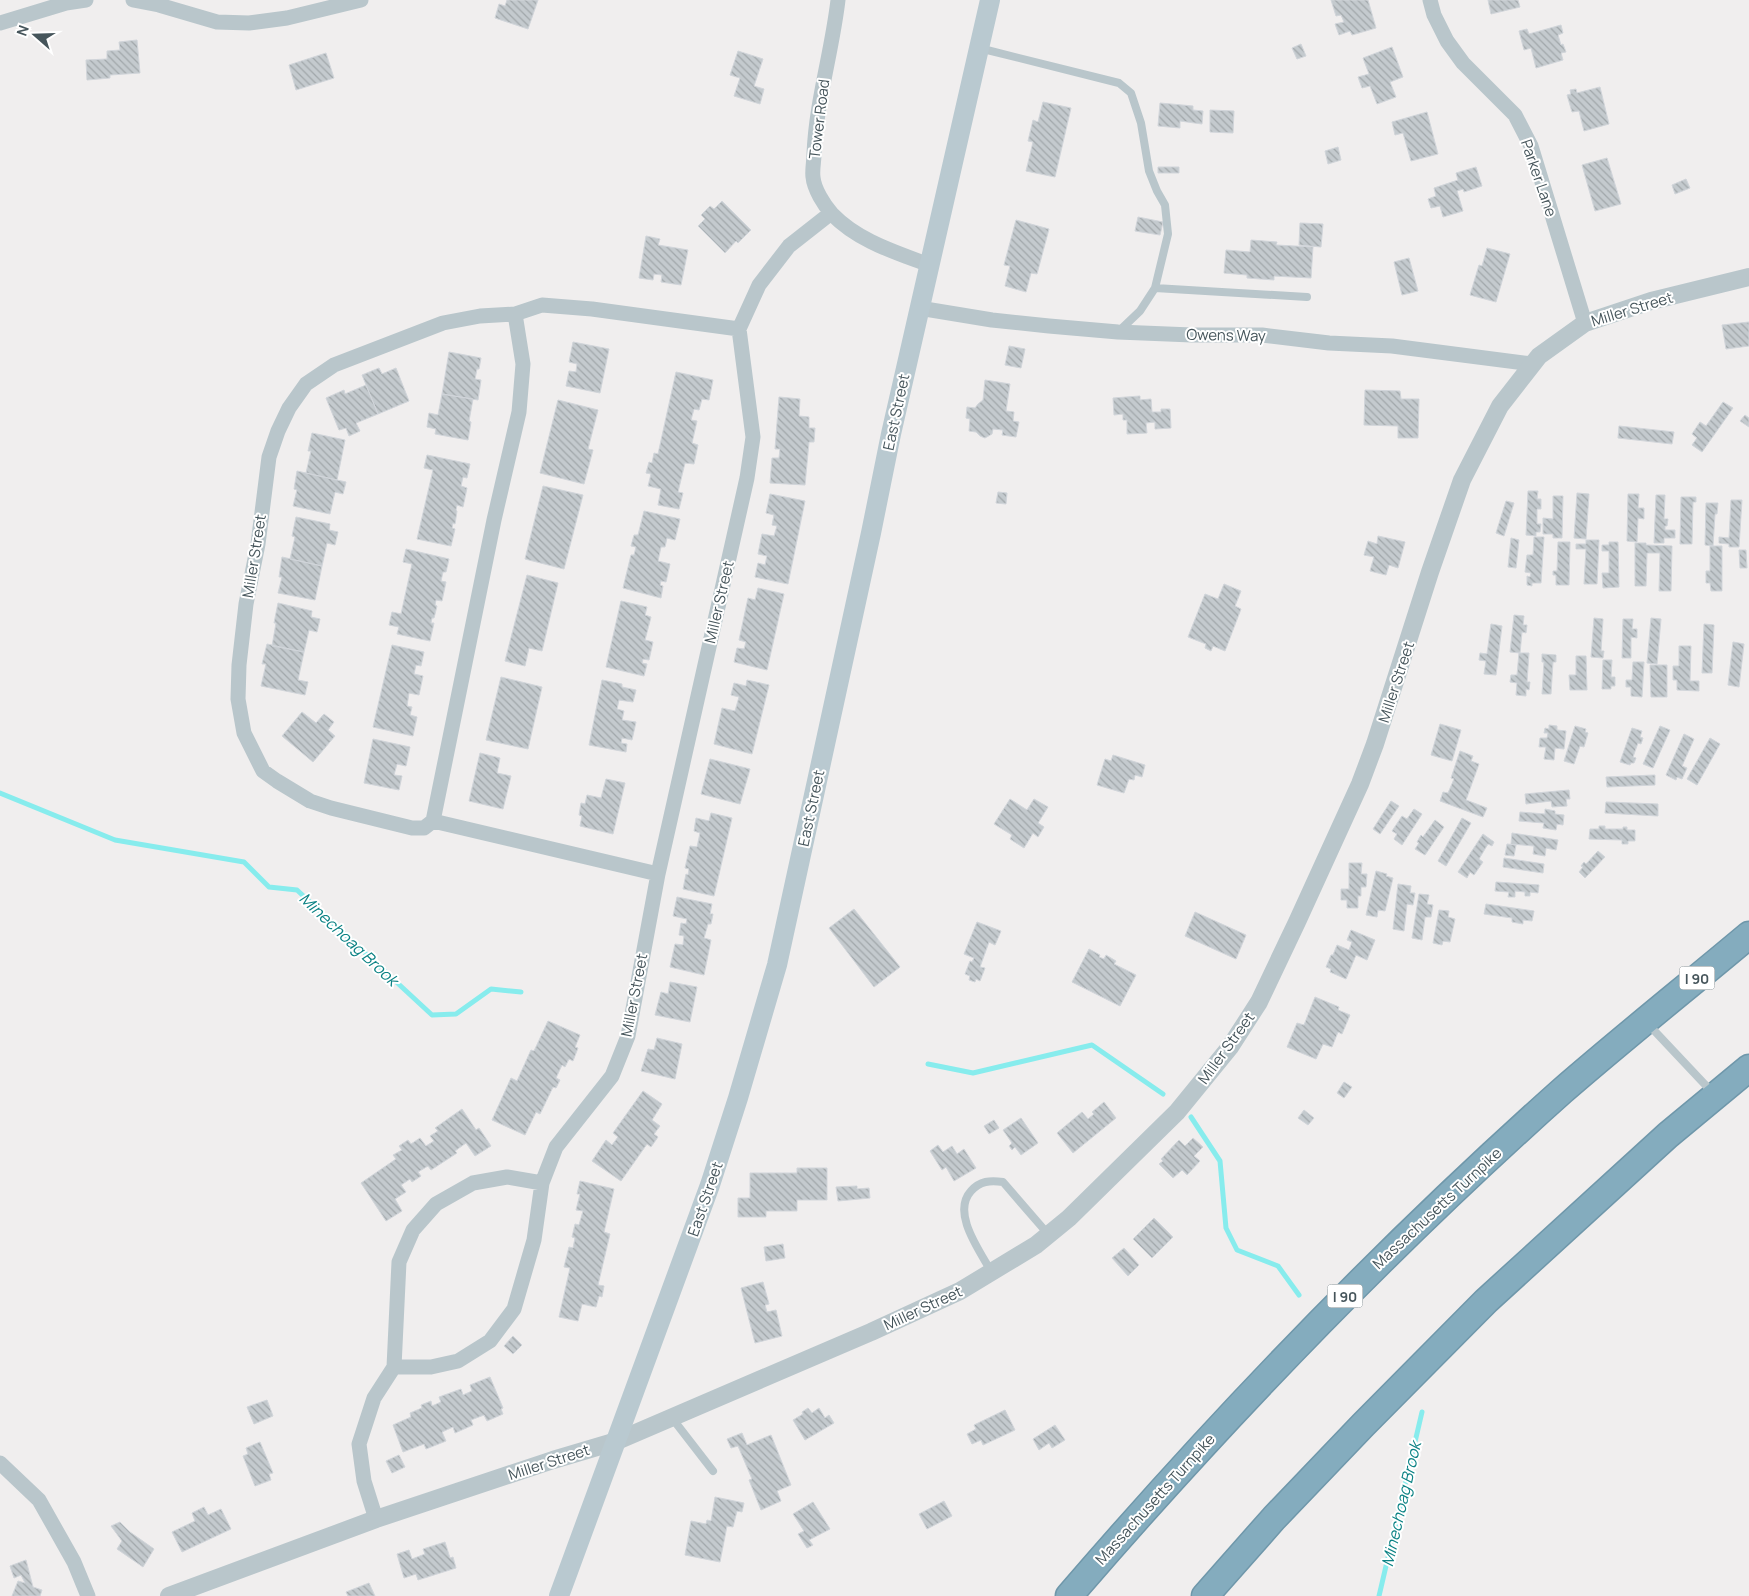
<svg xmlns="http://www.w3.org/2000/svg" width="1749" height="1596" viewBox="0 0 1749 1596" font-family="Manrope,sans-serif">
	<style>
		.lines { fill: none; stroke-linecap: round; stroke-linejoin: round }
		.stream { stroke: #87eced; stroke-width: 5 }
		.building { fill: url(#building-back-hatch); stroke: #d1d5da }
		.motorway-casing { stroke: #6f97aa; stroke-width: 29 }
		.service { stroke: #b9c6cb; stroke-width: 8 }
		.minor { stroke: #b9c6cb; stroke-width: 15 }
		.tertiary { stroke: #b9c6cb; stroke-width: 18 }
		.secondary { stroke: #b9c9d0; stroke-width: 20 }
		.motorway { stroke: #84acbe; stroke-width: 26 }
		.labels { text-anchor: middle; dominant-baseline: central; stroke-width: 4; stroke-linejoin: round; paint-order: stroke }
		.shield { fill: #fff; stroke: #7e888c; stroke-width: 1 }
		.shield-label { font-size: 14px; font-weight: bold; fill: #46555b }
		.street-label { font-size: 15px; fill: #46555b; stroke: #fff }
		.water-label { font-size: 16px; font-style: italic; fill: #0b8284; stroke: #fff }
	</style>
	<defs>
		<pattern id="building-back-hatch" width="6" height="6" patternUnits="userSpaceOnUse" patternTransform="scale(1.25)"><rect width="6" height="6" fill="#c4cace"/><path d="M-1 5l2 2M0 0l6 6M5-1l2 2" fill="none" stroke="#a1a7aa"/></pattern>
	</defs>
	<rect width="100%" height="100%" fill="#f0eeee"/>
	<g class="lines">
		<!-- stream -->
		<path class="stream" d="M0,793L115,840L244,862L269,887L297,890L432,1015L456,1014L491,989L521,992
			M928,1064L973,1073L1092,1045L1163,1094
			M1191,1117L1220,1161L1226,1228L1237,1250L1278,1266L1299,1295
			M1379,1596L1422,1412"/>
	</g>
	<!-- building -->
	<path class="building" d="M507,0H538L528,29L495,18L499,4L505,6Z
		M1331,0H1368L1376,28L1352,35L1350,31L1339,35L1335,24L1344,22L1341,15L1336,16Z
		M1488,0H1518L1520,7L1491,14Z
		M1561,25L1563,33L1558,35L1561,45L1563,44L1566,52L1561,53L1563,60L1536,68L1531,48L1524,50L1519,31L1527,29L1529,34Z
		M137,40L140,73L110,75V78L87,80L86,60L107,59V51L120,50L119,42Z
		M1301,44L1306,56L1297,59L1292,48Z
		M1392,47L1403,77L1390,82L1396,97L1377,104L1370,86L1362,88L1358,77L1369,74L1363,58Z
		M738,51L763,59L754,86L764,89L760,104L734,96L740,78L730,75Z
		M326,53L334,78L296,90L289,65Z
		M1600,87L1609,124L1584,131L1579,111L1572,112L1567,95L1571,94L1570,90L1576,89L1577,93Z
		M1043,102L1071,108L1055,177L1026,171L1033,142L1028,141L1033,120L1038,122Z
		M1160,103L1193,106V110L1203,111L1202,124L1180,121V128L1158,126Z
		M1210,110L1234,111L1233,133L1210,132Z
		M1427,112L1438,154L1411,161L1403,133L1395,135L1392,122Z
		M1338,147L1341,160L1328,164L1325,151Z
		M1607,158L1621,204L1595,211L1582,165Z
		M1158,167H1179V173H1158Z
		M1476,167L1482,186L1464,192L1463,189L1457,191L1463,211L1443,217L1440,206L1431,208L1428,199L1436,196L1434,188L1458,180L1456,173Z
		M1686,179L1690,188L1675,194L1672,185Z
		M722,201L751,230L738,243L736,241L725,253L698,226L705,219L701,215L710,206L714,209Z
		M1138,217L1163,222L1160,235L1135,231Z
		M1016,220L1049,229L1037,274L1031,273L1026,292L1005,286L1010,266L1004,265Z
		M1300,223L1323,224L1321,247L1299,245Z
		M646,236L660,239L658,245L688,250L681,285L661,282L662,275L654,274L653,280L639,278Z
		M1251,240L1277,242L1276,245L1313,247L1311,278L1274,276V280L1247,278V275L1224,273L1226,250L1250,252Z
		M1487,248L1510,254L1496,302L1470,295L1479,265L1482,266Z
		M1409,258L1418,291L1402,295L1394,262Z
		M1749,322V346L1726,349L1722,325Z
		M573,342L609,349L600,393L566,386L569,371L576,372L577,364L569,362Z
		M1009,346L1025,349L1021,368L1005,365Z
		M449,352L481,358L479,369H477L475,379L481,380L478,400L442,394Z
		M379,368L382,374L396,368L409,401L378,414L362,375Z
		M676,372L713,380L709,400L702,399L699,410L694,409L691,420L697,421L692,443L698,445L694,464L685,463L678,492L683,493L679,509L658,505L661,489L648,486L651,474L646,473L649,462L652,463L654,453L658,454Z
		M985,380L1010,384L1006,411L1014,412L1013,421L1019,422L1016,437L1002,435L1003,430L993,429L992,434L985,438L980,436L976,432L969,431L970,419L966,418L967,407L975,408L978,404L983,400Z
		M366,385L378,414L356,423L360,431L349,436L346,428L339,430L326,398L344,390L345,394Z
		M1365,390L1400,391L1401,399H1419L1418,438H1398V426L1364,425Z
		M442,394L473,399L469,421L471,422L468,440L435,434L436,429L427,427L429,413L438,415Z
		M1140,396V400L1151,399L1152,412H1161V409H1170L1171,428L1155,429V422L1146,423L1147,433L1127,434V420H1123V414L1114,415L1113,398Z
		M779,397L800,399L799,416L809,417V428H815L814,442H809L805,485L770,483L772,458H779L780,449H775Z
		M558,400L598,410L588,449L593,450L584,484L540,473Z
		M1723,402L1733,408L1702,452L1692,445L1697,438L1692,434L1700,422L1706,426Z
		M1745,415L1749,418V427L1740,421Z
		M1619,426L1674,432L1672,444L1618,438Z
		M312,433L345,440L337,480L306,473L311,451H308Z
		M427,455L470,464L467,478L463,477L461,486L467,488L463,507L457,505L456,510L457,511L455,524L453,523L452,528L455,529L451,546L417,539L433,470L424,468Z
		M297,471L346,482L343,494L335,492L330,514L293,506L297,490L294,489Z
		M543,486L583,495L564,569L525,559Z
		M1528,491H1538L1537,499H1541V509H1537V524H1541L1540,532H1536V536L1526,535Z
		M998,492L1007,493L1006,504L996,503Z
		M1577,493L1589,494L1586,539L1574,538Z
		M770,494L805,501L788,584L755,577L758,563L765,565L767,556L758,554L762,534L774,536L777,526L772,525L774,515L766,513Z
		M1628,494H1639L1638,508H1644V519L1638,518L1637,542L1627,541Z
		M1656,495H1665L1664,519H1668L1667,526H1665V530H1675V538H1664V543H1654Z
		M1553,496H1563L1562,538H1553V534H1543V518L1553,519Z
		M1681,497H1696V502H1693L1692,544H1680Z
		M1731,500H1742L1739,547H1729V544L1719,543V537L1729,538Z
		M1506,501L1514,503L1504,536L1496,533Z
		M1706,503H1718L1717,514H1715L1713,546L1705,545Z
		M644,511L680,519L675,540L667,538L665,547H661L658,561L670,564L666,582L661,581L660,585L663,586L661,598L623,588L631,555H634L636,547L631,546L634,535H638Z
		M296,517L330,524L329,530L338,532L335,545L327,543L322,566L290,559L295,537L292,536Z
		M1378,536L1405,542L1398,568L1389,565L1386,575L1370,571L1374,557L1364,555L1368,541L1377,544Z
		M1534,537H1544L1541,583H1532V586L1527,585V576L1530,577L1531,573L1525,572L1527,555H1533Z
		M1511,538L1519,540L1516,568L1508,567Z
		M1586,540H1599L1597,584H1584L1586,549H1576V544H1586Z
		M1558,542H1570L1569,585H1556V575H1553V571H1557Z
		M1609,542H1618L1619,587L1603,588L1602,573H1609V551H1602V545H1609Z
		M1635,543H1646V545L1672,546L1671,591H1659L1660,553H1647L1646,586H1635Z
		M1710,546H1722V591H1711L1710,583H1706V571H1710Z
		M406,549L449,559L446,572H443L441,581L446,582L442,601L436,600L435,605L437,606L434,618H432L431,623H434L430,641L397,634L399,627L389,625L392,612L401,614L412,564L403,562Z
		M1739,550H1746L1747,568H1740Z
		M282,557L322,566L315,600L278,593L282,577H279Z
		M527,575L558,583L542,651L529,648L525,666L505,661Z
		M1224,584L1241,591L1235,606L1241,609L1225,651L1213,646L1211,651L1205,648L1206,644L1188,637L1205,594L1218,599Z
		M758,588L784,594L767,670L734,662L737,648L744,649L746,642L739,640L748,598L755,600Z
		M621,601L647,607L645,615L651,617L645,640L653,642L649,660L643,659L642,663L647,664L644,676L606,667Z
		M278,603L312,611L311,617L320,619L317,632L309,630L304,652L272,646L276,623H274Z
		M1514,615L1524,616L1523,625H1527L1526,633L1522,632L1520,653L1510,652Z
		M1594,618L1603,619L1601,651H1604L1603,658L1591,657Z
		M1651,618L1661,619L1657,664L1647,663Z
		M1623,619H1633L1632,629H1637V638L1631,637V658H1622Z
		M1491,624L1502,626L1496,675L1484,674L1486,661L1479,660L1480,653L1487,654Z
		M1704,624L1714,625L1712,673H1702Z
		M1733,642L1744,644L1739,687L1728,685Z
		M267,644L304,652L298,680L308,682L305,695L261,686L266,664H262Z
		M392,645L424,652L421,666L416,665L414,674L423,676L419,695L409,693L407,706L412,707L410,715L417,717L413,736L373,727Z
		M1679,646H1691L1690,681H1699V691L1677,690V680H1673V666H1679Z
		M1519,653H1529L1527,682H1530L1529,690L1526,689V696L1516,695L1517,683L1510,682L1511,675H1517Z
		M1542,654L1556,655V662H1553L1551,694H1542L1544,662H1542Z
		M1576,656H1586L1587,690H1570L1569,675H1576Z
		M1603,660H1612L1611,677H1615V686H1611V689H1602Z
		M1633,662H1644L1642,697L1631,696V687H1626V680H1632Z
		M1650,665H1667V697H1651Z
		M501,677L542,687L528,749L486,740Z
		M602,680L622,684V687L636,690L633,702L619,700L617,709L624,711L622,720L636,722L632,740L622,738L621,743L627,744L626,752L589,745Z
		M747,680L769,685L752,754L714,744L722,708L735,711L739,697L731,695L734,683L746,686Z
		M302,712L316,723L324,714L334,722L328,730L335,736L313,762L282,736Z
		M1440,724L1461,730L1452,761L1431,755Z
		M1549,725L1557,726V730L1566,731L1564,749L1555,748L1554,760L1544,759L1546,747H1539L1540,738H1547L1548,733H1544L1545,728L1549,729Z
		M1575,726L1586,729L1585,732L1588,733L1584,747L1580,746L1574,764L1564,761Z
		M1660,726L1670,730L1653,768L1643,764Z
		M1632,728L1642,731L1640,737L1643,738L1641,744L1638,743L1633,757L1636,758L1634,763H1631L1630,765L1620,762Z
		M1684,734L1694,739L1682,766L1687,768L1682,779L1677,777L1676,780L1666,775Z
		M1710,738L1720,744L1697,785L1687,779Z
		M373,739L410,747L406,766L397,764L394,775L402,776L399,790L364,783Z
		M1460,751L1473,756L1471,761L1479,764L1466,800L1487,808L1483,817L1440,801L1443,792L1448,793L1454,779L1451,778Z
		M480,753L500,758L497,773L511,776L503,809L469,801Z
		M1113,755L1145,765L1142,777L1135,775L1134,780L1129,779L1124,793L1097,785L1105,759L1111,761Z
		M710,759L750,769L740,804L701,794Z
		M1655,775V785L1607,787L1606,777Z
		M606,779L625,783L613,834L580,826L582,816L579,815L581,803L585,804L587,795L601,798Z
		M1569,790L1570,799H1566L1567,806L1552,807L1551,801L1526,804L1525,794Z
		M1010,799L1027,810L1034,799L1048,807L1038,823L1044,827L1038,837L1033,833L1024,848L1010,839L1012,835L994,824Z
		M1391,801L1399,806L1380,834L1373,829Z
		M1606,802L1658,804V816L1605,813Z
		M1414,809L1422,814L1402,845L1394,839L1397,834L1392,831L1402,816L1407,819Z
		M1545,809L1555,811V814L1564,815L1563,825L1557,824L1556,830L1543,828L1544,823L1519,821L1520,812L1545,814Z
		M711,813L732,818L714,896L683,889L686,874L688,875L689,869L685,868L690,846L697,847L700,833L694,831L696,818L709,821Z
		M1462,818L1471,823L1446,866L1438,861Z
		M1435,820L1444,827L1425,855L1415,849L1419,843L1417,842L1421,835L1423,837Z
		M1599,826H1605V829H1623V827H1627V830H1635V841H1628V844H1622V840L1589,839L1590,829H1599Z
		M1512,833L1558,840L1556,850L1546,848L1545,856L1533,854L1534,846L1511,844Z
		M1483,834L1494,842L1492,846L1488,844L1479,859L1483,862L1474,875L1470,872L1467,878L1458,872Z
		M1507,844L1516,845L1514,856L1505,855Z
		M1598,851L1605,857L1585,878L1579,872L1583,867L1581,866L1584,862L1586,864Z
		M1504,858L1544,864L1543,873L1503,867Z
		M1349,863H1362L1361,874H1367L1366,887H1361V896H1358V908H1347V900H1341V889H1349Z
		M1376,871L1387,874L1386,876L1393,878L1385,911L1378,910L1377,917L1366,915Z
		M1496,882L1539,885L1538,893L1530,892V896H1525V892L1515,891V897H1508L1509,892L1495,891Z
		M1398,884L1411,886L1410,893H1415L1413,905L1407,904L1404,931L1393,929Z
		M1419,894L1429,895L1427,904L1433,905L1431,917H1425L1422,940L1412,938Z
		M677,897L712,904L710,914H713L711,924H708L704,938L711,940L704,975L670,967L675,944L683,945L684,936L679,935L681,923L686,924L687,919L673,916Z
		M1486,904L1534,911L1532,921L1523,920V924L1512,922V918L1484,914Z
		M854,909L900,967L874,987L829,928Z
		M1439,910L1449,911L1448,917L1455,919L1450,942L1443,941L1442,945L1433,943Z
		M1195,912L1246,935L1236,959L1185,936Z
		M977,922L1001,931L995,945L989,942L980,967L985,968L980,981L976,979L975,982L969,980L970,976L965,974L970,961L972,962L974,958L964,954Z
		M1351,930L1375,940L1367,960L1356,955L1346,979L1330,972L1331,969L1326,967L1331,955H1333L1337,945L1349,950L1352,942L1347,940Z
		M1089,949L1100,955L1099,957L1104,959L1106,955L1116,961L1114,964L1136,975L1120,1006L1072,982Z
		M670,982L697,987L690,1022L655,1015L661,992L668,994Z
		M1315,997L1339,1007L1338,1010L1350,1015L1342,1034L1338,1032L1332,1047L1323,1044L1316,1059L1287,1047L1297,1023L1304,1025Z
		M548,1021L580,1035L575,1047L578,1048L573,1061L569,1059L565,1067L562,1065L556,1078L560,1080L556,1088L553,1087L540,1114L536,1112L525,1135L492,1120L511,1078L517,1081L531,1050L534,1051Z
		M657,1038L682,1044L675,1079L641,1071L648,1049L654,1050Z
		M1344,1082L1352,1087L1344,1098L1337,1093Z
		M643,1091L662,1104L652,1120L660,1126L654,1134L658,1137L651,1147L647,1144L621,1181L592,1161L606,1140L612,1145L618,1137L613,1133Z
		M1104,1102L1116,1118L1073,1153L1057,1133L1082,1112L1088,1119L1094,1114L1092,1112Z
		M462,1109L476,1130L479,1128L491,1146L475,1156L466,1143L455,1151L457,1153L431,1170L428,1166L418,1172L421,1176L412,1182L410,1179L401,1185L406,1192L395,1199L402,1211L386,1221L361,1183L396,1159L393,1155L402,1150L399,1146L408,1140L411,1144L420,1138L426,1146L434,1141L430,1136L438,1131L435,1128Z
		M1304,1110L1314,1118L1308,1125L1298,1118Z
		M1021,1118L1038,1143L1021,1155L1015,1147L1012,1150L1009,1146L1012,1143L1003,1130Z
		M994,1120L999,1128L989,1134L984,1126Z
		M1193,1138L1203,1147L1194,1156L1200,1161L1187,1175L1182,1170L1173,1178L1159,1164L1163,1161L1161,1159L1179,1140L1185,1146Z
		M938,1145L943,1152L952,1146L957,1154L964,1149L976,1168L954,1181L946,1167L942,1170L930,1151Z
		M797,1168H827V1200H797V1211H766V1217H738V1198H750V1173H797Z
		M580,1181L614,1189L604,1232L610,1234L598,1285L604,1286L602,1297L599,1296L596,1307L582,1304L578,1321L559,1317L570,1268L564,1267L569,1247L573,1248L575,1238L572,1237L575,1224L579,1225L583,1211L576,1210L580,1194H577Z
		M857,1186V1189L869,1188L870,1198L838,1201L836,1187Z
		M1154,1218L1173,1237L1152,1258L1133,1239Z
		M783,1244L785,1258L766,1261L764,1247Z
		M1124,1248L1139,1265L1128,1276L1112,1258Z
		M763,1282L769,1304L765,1305L767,1312L776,1310L782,1336L755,1343L741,1288Z
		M513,1336L522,1345L513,1354L504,1346Z
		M490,1377L503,1408L501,1409L503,1414L487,1421L484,1415L471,1420L473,1425L455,1433L453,1427L442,1432L446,1441L426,1449L424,1444L403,1452L393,1425L411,1417L410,1413L422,1408L421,1405L431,1401L432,1406L441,1402L439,1397L461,1389L463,1395L472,1391L470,1385Z
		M267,1400L273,1416L254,1424L247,1407Z
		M808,1408L812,1413L819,1408L825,1418L829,1415L834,1423L805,1440L793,1420L803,1414L802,1412Z
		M1005,1410L1015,1430L983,1445L981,1440L972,1444L967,1434L976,1429L974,1425Z
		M1055,1425L1065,1440L1052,1448L1049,1443L1039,1450L1033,1439Z
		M742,1433L747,1445L771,1435L791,1485L777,1491L781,1501L761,1510L749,1480L752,1479L738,1446L731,1448L727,1439Z
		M260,1442L273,1473L269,1474L271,1480L255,1486L243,1456L248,1454L246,1448Z
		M399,1455L405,1467L392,1473L386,1461Z
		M715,1497L744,1503L742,1512L737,1511L733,1527L727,1526L720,1562L685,1555L691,1521L706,1524L707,1520L711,1521Z
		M944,1501L952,1516L927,1529L919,1514Z
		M813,1502L830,1529L809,1540L813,1545L807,1548L798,1534L804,1531L793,1514Z
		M204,1507L208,1515L221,1509L231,1529L182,1552L172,1532L195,1521L192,1513Z
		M120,1522L130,1532L154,1549L143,1567L117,1549L122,1541L111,1526Z
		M445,1542L450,1558L453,1557L456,1568L418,1580L416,1574L404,1578L397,1554L409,1550L412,1559L425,1554L423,1549Z
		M26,1560L33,1587L42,1590L40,1596H12L18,1581L25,1583L21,1575L14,1578L10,1566Z
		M369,1583L375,1596H348L346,1592Z"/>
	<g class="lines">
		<defs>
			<path id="motorway" d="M1069,1596C1223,1417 1386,1248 1562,1091C1623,1038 1687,987 1749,935
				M1205,1596L1274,1518L1363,1425L1486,1301L1668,1135L1749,1068"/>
		</defs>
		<!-- motorway casing -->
		<use href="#motorway" class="motorway-casing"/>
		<!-- service -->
		<path class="service" d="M979,48L1119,83L1131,93L1141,123L1149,171L1157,191L1165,205L1168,234L1155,288L1140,311L1118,332
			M1155,288L1307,297
			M1648,1024L1712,1092
			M992,1273C980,1251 951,1213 971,1191C980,1181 990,1180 1003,1182L1048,1234
			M672,1418L713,1471"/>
		<!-- minor -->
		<path class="minor" d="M133,0L159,5L217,22L249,23L287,18L361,0
			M838,0C832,52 816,102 814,154C814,161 812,170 813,177C814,189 824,205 832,214C858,241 895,252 929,265
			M1430,0L1434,15L1447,41L1463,63L1515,115L1531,146L1585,323
			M0,23L66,3L86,0
			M919,308L992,320L1049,326L1118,332L1192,335H1262L1329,343L1392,346L1532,364
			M433,821L424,828H412L331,808L310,801L277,781L263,771L244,733L238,699L239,665L246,604L258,544L269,457L278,431L289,408L306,384L334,365L443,323L480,316L515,314
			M658,874L433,821L494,520L519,412L523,364L515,314L542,305L592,309L739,329
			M394,1367H431L458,1361L490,1341L514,1309L534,1240L542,1183L556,1147L612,1076L628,1036L658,874L747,478L753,437L739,329L759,285L789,246L831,213
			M0,1463L39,1500L74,1562L88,1596
			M376,1519L364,1481L359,1444L374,1398L394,1367L399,1262L413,1230L436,1204L473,1183L507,1177L542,1183"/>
		<!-- tertiary -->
		<path class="tertiary" d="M169,1596L376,1519L553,1460L617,1441L871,1332L960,1291L1036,1245L1069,1218L1177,1112L1230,1047L1259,1002L1297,922L1360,784L1375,744L1430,572L1462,480L1500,406L1539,356L1585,323L1651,301L1749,277"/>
		<!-- secondary -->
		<path class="secondary" d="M559,1596L710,1185L738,1098L777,965L871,533L891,434L990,0"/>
		<!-- motorway -->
		<use href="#motorway" class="motorway"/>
	</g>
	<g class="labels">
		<!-- shield labels -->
		<g class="shield">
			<rect x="1679.5" y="966.5" width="35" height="23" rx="4"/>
			<rect x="1327.5" y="1284.5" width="35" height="23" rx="4"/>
		</g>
		<g class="shield-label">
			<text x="1697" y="978">I 90</text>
			<text x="1345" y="1296">I 90</text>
		</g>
		<!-- street labels -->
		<g class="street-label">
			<text transform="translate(819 119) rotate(-83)">Tower Road</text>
			<text transform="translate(1539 178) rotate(71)">Parker Lane</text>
			<text transform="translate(1632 309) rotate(-17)">Miller Street</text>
			<text transform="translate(1226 335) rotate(1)">Owens Way</text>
			<text transform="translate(896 412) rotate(-78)">East Street</text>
			<text transform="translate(254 556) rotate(-81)">Miller Street</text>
			<text transform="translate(719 602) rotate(-77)">Miller Street</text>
			<text transform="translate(1396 682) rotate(-72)">Miller Street</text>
			<text transform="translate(811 808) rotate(-78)">East Street</text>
			<text transform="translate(634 995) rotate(-79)">Miller Street</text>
			<text transform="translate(1226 1048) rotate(-54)">Miller Street</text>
			<text transform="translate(705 1199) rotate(-71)">East Street</text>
			<text transform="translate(1437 1208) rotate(-43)">Massachusetts Turnpike</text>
			<text transform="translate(923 1308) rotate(-25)">Miller Street</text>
			<text transform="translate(549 1462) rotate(-18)">Miller Street</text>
			<text transform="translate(1155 1499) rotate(-48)">Massachusetts Turnpike</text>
		</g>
		<!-- water labels -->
		<g class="water-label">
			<text transform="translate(349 939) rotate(43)">Minechoag Brook</text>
			<text transform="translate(1401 1504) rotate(-77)">Minechoag Brook</text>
		</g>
	</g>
	<!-- north arrow -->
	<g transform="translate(35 35) rotate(290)" stroke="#ffffff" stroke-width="4" paint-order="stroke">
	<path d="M0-4L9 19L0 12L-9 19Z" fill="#46555b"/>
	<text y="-8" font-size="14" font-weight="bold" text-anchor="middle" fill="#46555b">N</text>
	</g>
</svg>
